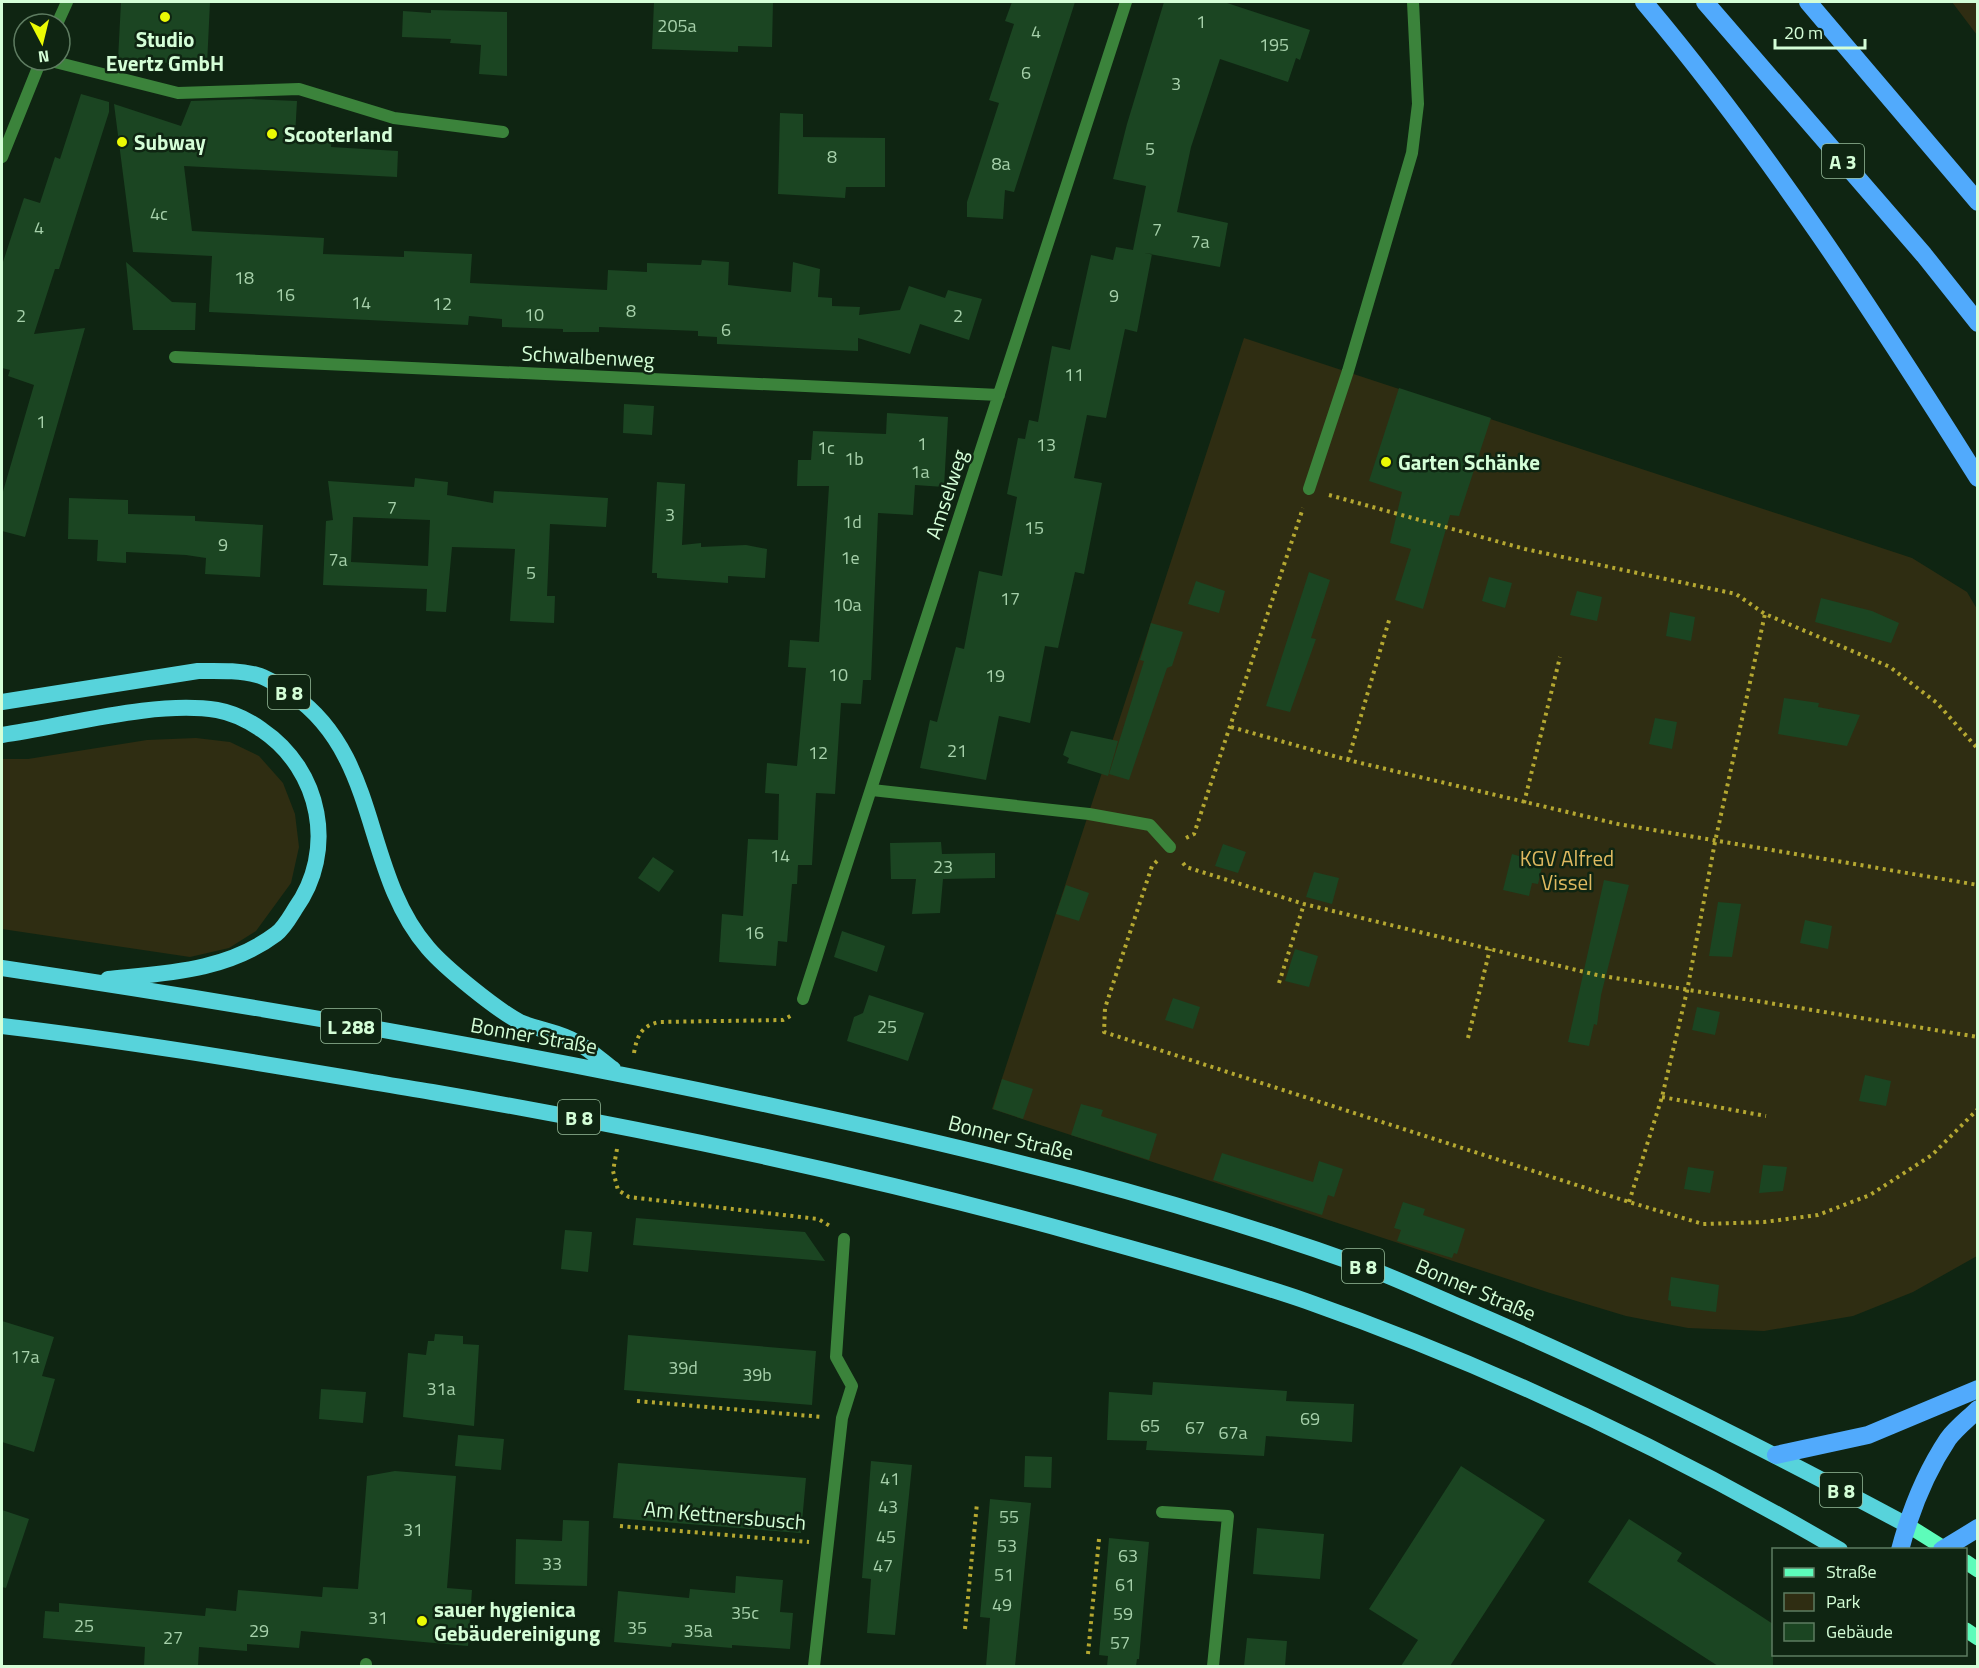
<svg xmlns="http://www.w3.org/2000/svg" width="1979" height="1668" viewBox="0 0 1979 1668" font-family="'Titillium Web',sans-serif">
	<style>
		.green { fill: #2f2d12 }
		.building { fill: #1b4522; fill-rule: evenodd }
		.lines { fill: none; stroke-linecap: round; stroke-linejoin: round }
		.path { stroke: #b5a831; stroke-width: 4; stroke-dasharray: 3 4.5; stroke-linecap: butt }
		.service { stroke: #3b833b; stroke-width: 12 }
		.minor { stroke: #3b833b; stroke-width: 12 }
		.primary { stroke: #5dfcba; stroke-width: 15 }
		.trunk { stroke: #57d3db; stroke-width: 16 }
		.motorway { stroke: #51aafc; stroke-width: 18 }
		.poi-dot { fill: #ebfa04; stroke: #0f2512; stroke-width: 2 }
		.labels { text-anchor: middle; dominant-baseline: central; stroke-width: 5; stroke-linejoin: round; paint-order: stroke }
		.number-label { font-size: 18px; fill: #a6d0aa }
		.shield { fill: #0f2512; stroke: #99bd9c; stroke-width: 1.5 }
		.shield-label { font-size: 20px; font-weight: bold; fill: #d4fed7 }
		.poi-label { font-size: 21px; font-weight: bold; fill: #d4fed7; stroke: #0f2512; text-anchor: start }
		.street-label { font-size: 21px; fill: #d4fed7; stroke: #0f2512 }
		.park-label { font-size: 21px; fill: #deb960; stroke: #0f2512 }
	</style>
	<rect width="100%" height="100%" fill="#0f2512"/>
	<!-- green -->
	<path class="green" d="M1952,2H1977V35Z
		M1244,338L1912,558L1967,592L1977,609V1256L1913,1292L1853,1316L1764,1331L1688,1328L1626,1316L1550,1293L992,1109Z
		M196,738L230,742L259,756L283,783L295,814L299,847L291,883L256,931L229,948L190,957L2,929V759H28L147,740Z"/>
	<!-- building -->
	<path class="building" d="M121,2H210L207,65L118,60Z
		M654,2H773L772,47L738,46V52L652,49Z
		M1012,2H1075L1014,192L1005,190L1003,219L967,217V202L999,103L989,100L1014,24L1005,21Z
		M1164,2H1224L1310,30L1300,60L1296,58L1288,82L1220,59L1191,147L1177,212L1228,223L1220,267L1144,253L1152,254L1137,332L1125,329L1106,418L1087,415L1074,478L1102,483L1084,574L1075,572L1058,648L1045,646L1030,723L999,716L986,780L920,768L930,720L937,722L956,647L964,649L979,571L1002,576L1017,497L1007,494L1018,438L1025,439L1029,420L1038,422L1052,346L1070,350L1091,255L1113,260L1116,247L1133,250L1146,186L1113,179L1127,124Z
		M431,10L507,12V76L479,74L481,45L450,43L451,39L402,37L403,11L431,13Z
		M81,94L109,102V112L59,269H55L34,334L85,328L25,537L2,531V495L34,385L8,376L10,370L2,368V265L24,198L40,203L55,157L60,159Z
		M251,99L297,101L295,136L332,138L331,147L398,151L397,177L184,166L192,231L324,238L323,254L404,257V251L472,254L470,283L607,290L608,270L647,272V263L701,265L702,260L729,262L728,285L791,292L793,262L820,269L818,297L832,298V306L860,307L859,315L900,310L909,286L945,298L948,290L982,299L969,340L920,324L910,354L858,338V351L717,344V337L698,336V331L599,327V332H563V329L502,327V319L469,316L468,325L209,312L212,256L133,252L114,104L181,126L191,101Z
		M780,113L803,114V137L885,138V187H846L845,198L778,194Z
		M126,262L172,302L196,303L195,330H133Z
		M1399,388L1491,418L1459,516L1450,515L1423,609L1395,600L1411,549L1390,543L1402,492L1369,481Z
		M624,404L654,406L652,435L623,433Z
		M887,413L948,417L944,487L915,485L913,515L878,513L871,680H863L861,704L841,703L835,794L816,793L812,865H798L797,884H792L787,942L778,941L776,966L719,962L722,914L743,916L748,839L778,840L779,794L765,793L767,763L797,766L806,668L788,667L790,640L819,642L829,486H797L798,460H811L813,431L886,434Z
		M415,478L448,482L447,495L493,503L494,491L608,498L606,527L550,524L547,596H555L554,623L510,621L515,549L452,547L446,612L426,611L427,589L323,585L326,521L333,520L328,481L414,487ZM353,517L430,520L428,566L351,562Z
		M657,482L685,484L682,545L701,543V547L746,545L767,549L765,578L728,576V583L657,578V573H652Z
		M69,498L128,500V514L195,516V521L263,525L260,577L205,574L206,558L186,555L126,552V563L97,561L98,540L68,539Z
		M1309,572L1330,580L1311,638L1316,639L1290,712L1266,706Z
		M1489,577L1512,583L1505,608L1482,601Z
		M1196,581L1225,591L1219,613L1188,604Z
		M1577,591L1602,597L1597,621L1570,615Z
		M1821,598L1872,611L1899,623L1891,643L1815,622Z
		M1670,612L1695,617L1691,641L1666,636Z
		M1151,623L1183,632L1172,666L1167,668L1129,780L1109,774L1144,661L1140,660Z
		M1784,698L1819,703L1818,707L1860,715L1847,746L1778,734Z
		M1655,718L1677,722L1672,749L1649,744Z
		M1071,731L1118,741L1108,776L1067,763L1069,758L1063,755Z
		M941,842L942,854L995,853V878L943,879L940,913L912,914L916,879H891L890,843Z
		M1223,844L1246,852L1238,873L1215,866Z
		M1512,854L1543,863L1538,884L1532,883L1529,896L1503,890Z
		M653,857L674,871L659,892L638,878Z
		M1314,872L1339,878L1332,904L1306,897Z
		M1604,880L1629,885L1601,995L1597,1025L1594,1024L1589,1046L1568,1042Z
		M1066,885L1089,893L1079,921L1056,914Z
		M1718,902L1741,904L1732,957L1709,956Z
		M1805,920L1832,926L1828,949L1800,943Z
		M842,931L885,946L877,972L834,957Z
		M1295,949L1318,956L1309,987L1285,981Z
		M869,995L924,1013L908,1061L847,1041L854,1017L863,1013Z
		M1173,998L1200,1007L1193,1029L1165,1020Z
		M1697,1007L1720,1012L1715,1035L1692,1030Z
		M1865,1075L1891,1081L1886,1106L1859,1101Z
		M1002,1079L1033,1089L1023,1119L993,1109Z
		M1081,1104L1103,1110L1101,1116L1157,1134L1149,1160L1071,1135Z
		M1222,1153L1313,1182L1319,1161L1343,1169L1334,1197L1328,1195L1322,1215L1213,1180Z
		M1763,1165L1787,1167L1783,1191L1759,1193Z
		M1688,1167L1714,1171L1710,1193L1684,1189Z
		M1403,1202L1425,1209L1423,1215L1465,1229L1457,1254L1454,1253L1452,1258L1397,1241L1401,1230L1394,1228Z
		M636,1218L805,1232L825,1261L633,1245Z
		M565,1230L592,1232L588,1272L561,1269Z
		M1671,1277L1719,1285L1716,1312L1671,1306V1301L1668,1300Z
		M2,1321L54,1337L42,1376L55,1379L34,1452L2,1442Z
		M435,1334L463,1336V1344L479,1345L474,1426L403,1417L408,1353L426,1355L428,1341H434Z
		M628,1335L816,1351L812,1405L624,1390Z
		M1153,1382L1287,1391L1286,1401L1354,1404L1352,1442L1266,1436L1264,1456L1146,1450L1147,1441L1107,1440L1109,1392L1152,1395Z
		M321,1389L366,1392L363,1423L319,1419Z
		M458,1435L504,1439L501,1470L455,1466Z
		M1025,1456L1052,1457L1051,1488L1024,1487Z
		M871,1461L912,1465L895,1635L867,1633L871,1579L862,1578Z
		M618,1463L806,1478L801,1533L613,1518Z
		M1461,1466L1545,1520L1450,1666H1401L1418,1640L1369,1609Z
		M395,1471L456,1476L447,1588L472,1590L468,1646L301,1631L299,1648L247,1644V1651L199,1647L198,1666H144L145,1647L43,1638L45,1611L59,1612V1603L205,1616L206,1608L236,1611L238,1590L322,1597L323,1587L358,1589L367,1476Z
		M990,1499L1031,1503L1015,1666H986L990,1618L980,1617Z
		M2,1510L29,1519L6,1588L2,1587Z
		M1629,1519L1682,1553L1677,1561L1773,1624V1666H1718L1588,1582Z
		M563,1520L589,1521L587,1586L515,1584L516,1539L562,1541Z
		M1257,1528L1324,1534L1320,1579L1253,1574Z
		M1109,1538L1149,1542L1139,1659H1137L1136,1666H1107L1108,1656L1099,1655Z
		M736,1576L783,1580L780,1612L793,1613L790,1649L732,1645V1648L672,1643L671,1647L614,1642L618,1591L689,1598L690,1589L735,1593Z
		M1247,1638L1287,1641L1285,1666H1244Z"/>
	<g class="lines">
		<!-- path -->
		<path class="path" d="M1329,495L1525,549L1736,594L1765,614L1890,667L1937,703L1978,749
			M1231,727L1348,760L1618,824L1978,885
			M1348,760L1390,617
			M1524,803L1560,657
			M1186,838L1194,834L1303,508
			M1157,861L1152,866L1105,1008L1104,1032L1629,1202L1703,1224L1764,1222L1818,1215L1870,1195L1932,1155L1978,1109
			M1183,863L1186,867L1304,904L1597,975L1978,1037
			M1279,983L1304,904
			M1468,1038L1490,949
			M634,1053C637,1036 641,1026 659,1022L783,1020L792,1015
			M1662,1097L1766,1116
			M617,1149L613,1171L618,1190L629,1197L818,1219L830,1226
			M1629,1202L1662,1097L1687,991L1715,842L1765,614
			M637,1401L823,1417
			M620,1526L809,1542
			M965,1629L977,1503
			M1088,1654L1099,1539"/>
		<!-- service -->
		<path class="service" d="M47,60L178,93L299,89L394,118L503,132
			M1309,489L1348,371L1412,153L1418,104L1413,2
			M872,790L1089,814L1150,825L1170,847
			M366,1666V1664
			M814,1666L842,1418L852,1386L836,1357L844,1239"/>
		<!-- minor -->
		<path class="minor" d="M57,24L67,2
			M2,157L41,60
			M175,357L999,395
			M803,999L1126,2
			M1162,1512L1228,1516L1213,1666"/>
		<!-- primary -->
		<path class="primary" d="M1907,1525L1947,1550
			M1966,1562L1978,1570
			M1966,1630L1978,1638"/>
		<!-- trunk -->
		<path class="trunk" d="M2,702L198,671C218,671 238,670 257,675C269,678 283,688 293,695C381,757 362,872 428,948C445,968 497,1010 520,1022C538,1030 560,1032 576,1042C589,1049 601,1060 613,1069
			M2,735C66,726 155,700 217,710C234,713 248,720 262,730C321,770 337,851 295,909C290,917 284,928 276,934C227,971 167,973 108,979
			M2,968C263,1007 524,1052 782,1108C979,1150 1174,1198 1363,1266C1398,1279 1431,1295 1465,1309C1616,1373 1762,1447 1907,1525
			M2,1026C146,1043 288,1068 432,1092C652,1130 868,1175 1083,1235C1158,1256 1233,1276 1306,1301C1491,1366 1670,1451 1840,1550"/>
		<!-- motorway -->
		<path class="motorway" d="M1644,2C1769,151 1875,314 1978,478
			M1705,2L1924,255L1978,323
			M1808,2L1978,202
			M1776,1455L1868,1435L1978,1389
			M1900,1550C1910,1512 1926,1472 1948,1439C1956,1428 1968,1419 1978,1409
			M1942,1550L1978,1528"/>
	</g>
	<!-- markers -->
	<g class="poi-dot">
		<circle cx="165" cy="17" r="6"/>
		<circle cx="272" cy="134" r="6"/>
		<circle cx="122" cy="142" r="6"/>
		<circle cx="1386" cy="462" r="6"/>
		<circle cx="422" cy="1621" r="6"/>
	</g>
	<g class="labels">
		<!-- number labels -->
		<g class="number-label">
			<text x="1201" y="21">1</text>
			<text x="677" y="25">205a</text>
			<text x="1036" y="31">4</text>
			<text x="1274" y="44">195</text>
			<text x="1026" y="72">6</text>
			<text x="1176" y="83">3</text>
			<text x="1150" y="148">5</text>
			<text x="832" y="156">8</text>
			<text x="1001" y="163">8a</text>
			<text x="159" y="213">4c</text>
			<text x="39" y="227">4</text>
			<text x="1157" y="229">7</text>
			<text x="1200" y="241">7a</text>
			<text x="244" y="277">18</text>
			<text x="285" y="294">16</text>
			<text x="1114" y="295">9</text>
			<text x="361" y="302">14</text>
			<text x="442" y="303">12</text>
			<text x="631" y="310">8</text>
			<text x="534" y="314">10</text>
			<text x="21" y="315">2</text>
			<text x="958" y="315">2</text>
			<text x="726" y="329">6</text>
			<text x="1074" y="374">11</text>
			<text x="41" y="421">1</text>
			<text x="922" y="443">1</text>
			<text x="1046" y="444">13</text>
			<text x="826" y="447">1c</text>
			<text x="854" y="458">1b</text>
			<text x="920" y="471">1a</text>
			<text x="392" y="507">7</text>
			<text x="670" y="514">3</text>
			<text x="852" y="521">1d</text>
			<text x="1034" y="527">15</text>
			<text x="223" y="544">9</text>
			<text x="850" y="557">1e</text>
			<text x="338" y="559">7a</text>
			<text x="531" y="572">5</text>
			<text x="1010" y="598">17</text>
			<text x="847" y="604">10a</text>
			<text x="838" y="674">10</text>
			<text x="995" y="675">19</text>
			<text x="957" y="750">21</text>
			<text x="818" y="752">12</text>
			<text x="780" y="855">14</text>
			<text x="943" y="866">23</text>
			<text x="754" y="932">16</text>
			<text x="887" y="1026">25</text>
			<text x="25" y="1356">17a</text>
			<text x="683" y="1367">39d</text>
			<text x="757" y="1374">39b</text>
			<text x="441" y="1388">31a</text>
			<text x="1310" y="1418">69</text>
			<text x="1150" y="1425">65</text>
			<text x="1195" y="1427">67</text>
			<text x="1233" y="1432">67a</text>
			<text x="890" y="1478">41</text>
			<text x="888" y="1506">43</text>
			<text x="1009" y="1516">55</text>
			<text x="413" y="1529">31</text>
			<text x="886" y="1536">45</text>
			<text x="1007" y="1545">53</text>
			<text x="1128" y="1555">63</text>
			<text x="552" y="1563">33</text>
			<text x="883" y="1565">47</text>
			<text x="1004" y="1574">51</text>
			<text x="1125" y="1584">61</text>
			<text x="1002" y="1604">49</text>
			<text x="745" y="1612">35c</text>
			<text x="1123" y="1613">59</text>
			<text x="378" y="1617">31</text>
			<text x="84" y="1625">25</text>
			<text x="637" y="1627">35</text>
			<text x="259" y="1630">29</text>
			<text x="698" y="1630">35a</text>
			<text x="173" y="1637">27</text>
			<text x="1120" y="1642">57</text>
		</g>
		<!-- shield labels -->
		<g class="shield">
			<rect x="1822" y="144" width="42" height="34" rx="4.5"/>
			<rect x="268" y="675" width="42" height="34" rx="4.5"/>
			<rect x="321" y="1009" width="60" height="34" rx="4.5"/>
			<rect x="558" y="1100" width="42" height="34" rx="4.5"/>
			<rect x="1342" y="1249" width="42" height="34" rx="4.5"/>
			<rect x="1820" y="1473" width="42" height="34" rx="4.5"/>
		</g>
		<g class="shield-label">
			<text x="1843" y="161">A 3</text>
			<text x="289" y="692">B 8</text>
			<text x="351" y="1026">L 288</text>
			<text x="579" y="1117">B 8</text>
			<text x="1363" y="1266">B 8</text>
			<text x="1841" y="1490">B 8</text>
		</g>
		<!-- poi labels -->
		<g class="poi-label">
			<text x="165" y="39" text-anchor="middle">Studio<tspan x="165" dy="24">Evertz GmbH</tspan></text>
			<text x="284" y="134">Scooterland</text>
			<text x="134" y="142">Subway</text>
			<text x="1398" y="462">Garten Schänke</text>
			<text x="434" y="1609">sauer hygienica<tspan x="434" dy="24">Gebäudereinigung</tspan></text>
		</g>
		<!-- street labels -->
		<g class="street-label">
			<text transform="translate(588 356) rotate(3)">Schwalbenweg</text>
			<text transform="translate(946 494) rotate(-72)">Amselweg</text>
			<text transform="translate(534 1035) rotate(10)">Bonner Straße</text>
			<text transform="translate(1011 1137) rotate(14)">Bonner Straße</text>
			<text transform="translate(1476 1289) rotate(23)">Bonner Straße</text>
			<text transform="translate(725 1515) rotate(5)">Am Kettnersbusch</text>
		</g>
		<!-- park labels -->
		<g class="park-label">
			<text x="1567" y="858">KGV Alfred<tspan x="1567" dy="24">Vissel</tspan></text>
		</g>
	</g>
	<!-- border -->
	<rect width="1979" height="1668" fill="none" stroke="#d4fed7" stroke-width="6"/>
	<!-- legend -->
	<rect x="1772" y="1548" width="195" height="108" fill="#0f2512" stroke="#5e7c61" stroke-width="1.5"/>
	<rect x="1784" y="1568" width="30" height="9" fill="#5dfcba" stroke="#5e7c61" stroke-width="1.5"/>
	<text x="1826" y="1578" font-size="18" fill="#d4fed7">Straße</text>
	<rect x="1784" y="1593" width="30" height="18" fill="#2f2d12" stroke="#5e7c61" stroke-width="1.5"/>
	<text x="1826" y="1608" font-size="18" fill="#d4fed7">Park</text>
	<rect x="1784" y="1623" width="30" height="18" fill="#1b4522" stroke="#5e7c61" stroke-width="1.5"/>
	<text x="1826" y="1638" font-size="18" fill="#d4fed7">Gebäude</text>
	<!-- north arrow -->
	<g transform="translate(42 42) rotate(173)"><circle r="28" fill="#0f2512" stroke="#5e7c61" stroke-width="1.5"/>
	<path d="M0-4.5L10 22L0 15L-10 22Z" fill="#ebfa04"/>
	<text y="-9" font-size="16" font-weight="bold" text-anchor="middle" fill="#d4fed7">N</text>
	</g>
	<!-- scale -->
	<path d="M1775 39v9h90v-9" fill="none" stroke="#d4fed7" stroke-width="3"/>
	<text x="1784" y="39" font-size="18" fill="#d4fed7" stroke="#0f2512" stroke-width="4.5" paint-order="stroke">20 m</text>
</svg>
